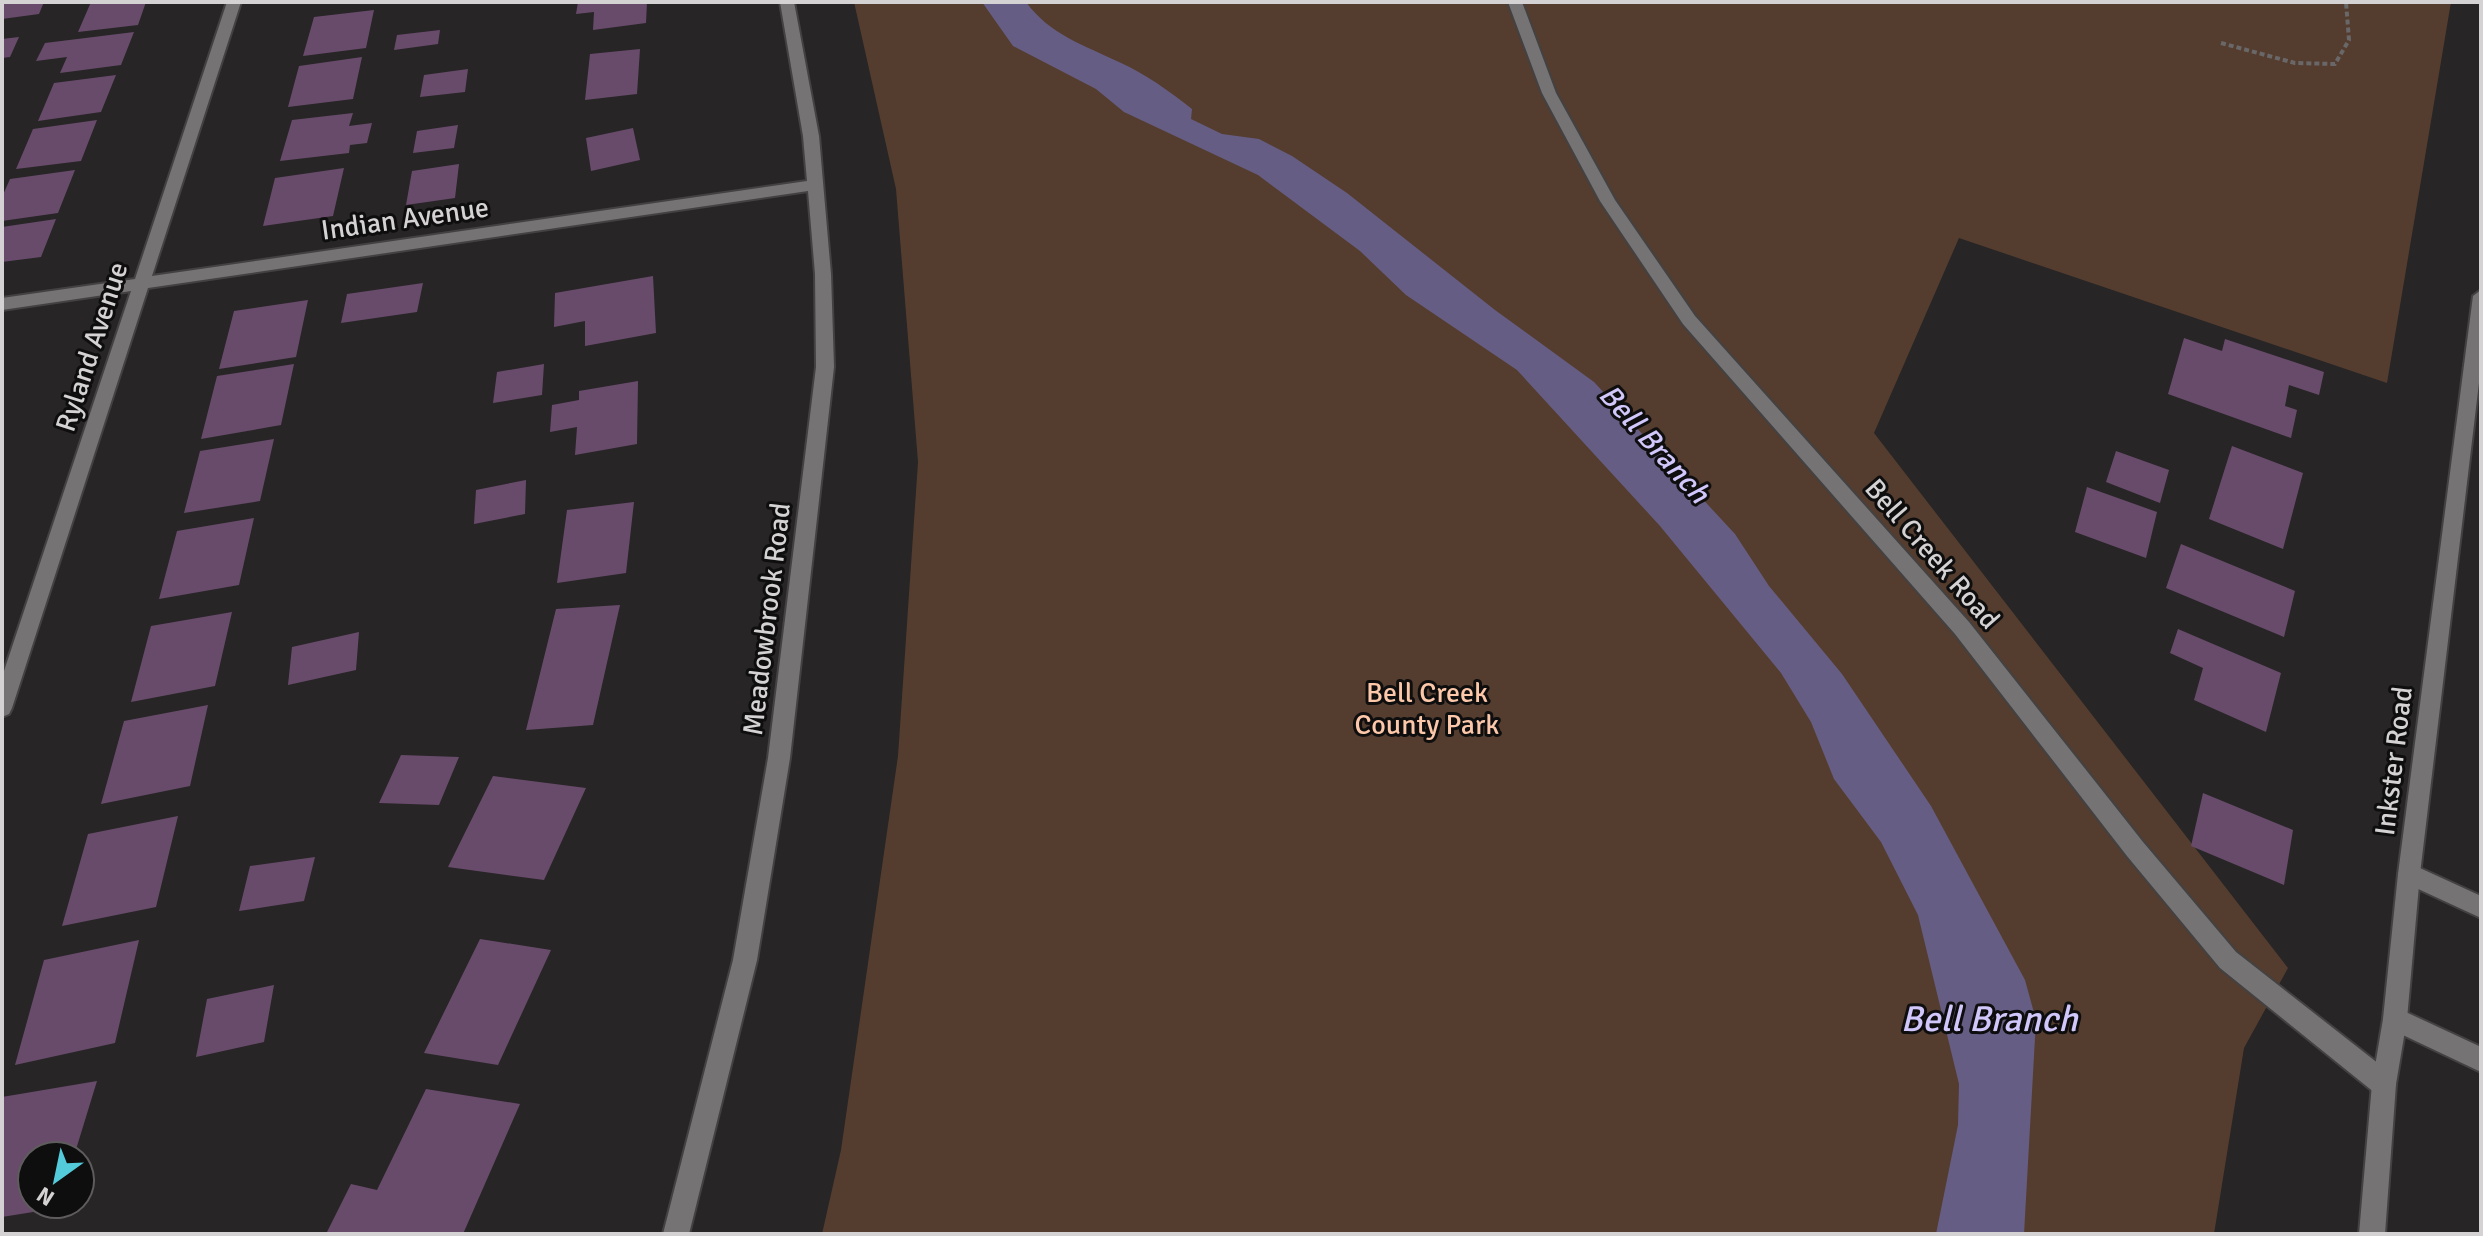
<svg xmlns="http://www.w3.org/2000/svg" width="2483" height="1236" viewBox="0 0 2483 1236" font-family="Signika,sans-serif">
	<style>
		.green { fill: #543d2f }
		.water { fill: #665d84 }
		.building { fill: #684b6b }
		.lines { fill: none; stroke-linecap: round; stroke-linejoin: round }
		.lane-casing { stroke: #434142; stroke-width: 4 }
		.street-casing { stroke: #434142; stroke-width: 4 }
		.secondary-casing { stroke: #434142; stroke-width: 4 }
		.path { stroke: #696768; stroke-width: 4; stroke-dasharray: 5 3; stroke-linecap: butt }
		.lane { fill: #767374; fill-rule: evenodd }
		.street { fill: #767374; fill-rule: evenodd }
		.secondary { fill: #767374; fill-rule: evenodd }
		.labels { text-anchor: middle; dominant-baseline: central; stroke-width: 6; stroke-linejoin: round; paint-order: stroke }
		.street-label { font-size: 28px; fill: #d4d2d3; stroke: #0f0e0f }
		.park-label { font-size: 28px; fill: #fdc8a9; stroke: #0f0e0f }
		.water-label { font-size: 30px; font-style: italic; fill: #d2c7fb; stroke: #0f0e0f }
		.near-water-label { font-size: 36px; font-style: italic; fill: #d2c7fb; stroke: #0f0e0f }
	</style>
	<rect width="100%" height="100%" fill="#272526"/>
	<!-- green -->
	<path class="green" d="M854,2H2451L2387,383L1959,238L1874,433L2288,968L2244,1048L2214,1234H822L841,1150L898,756L918,462L896,189Z"/>
	<!-- water -->
	<path class="water" d="M982,2H1026C1050,35 1084,45 1119,62C1146,74 1169,91 1192,109L1191,119L1222,134L1259,139L1292,156L1347,193L1495,310L1594,382L1735,534L1769,586L1842,674L1931,806L2025,980L2036,1020L2024,1234H1936L1958,1125L1959,1084L1918,915L1881,842L1834,779L1811,722L1781,673L1660,526L1517,370L1406,295L1360,251L1258,175L1124,112L1096,89L1013,46Z"/>
	<!-- building -->
	<path class="building" d="M2,2H44L39,14L2,19Z
		M91,2H146L138,25L78,32Z
		M578,2H647L646,23L593,30L594,12L576,14Z
		M374,10L366,48L303,56L314,17Z
		M440,30L438,44L394,50L397,35Z
		M134,32L121,65L60,73L67,57L36,61L45,43Z
		M19,37L10,57L2,58V39Z
		M640,49L637,94L585,100L590,54Z
		M362,57L353,99L288,107L299,66Z
		M468,69L465,92L420,97L424,75Z
		M116,75L101,112L38,121L54,83Z
		M353,113L349,126L372,123L367,143L350,145L349,153L280,161L292,120Z
		M97,120L81,161L16,169L33,129Z
		M458,125L454,148L413,153L417,131Z
		M633,128L640,160L591,171L586,138Z
		M459,164L455,198L406,205L412,171Z
		M344,168L333,216L263,226L275,178Z
		M75,170L58,213L2,221V197L10,179Z
		M56,219L41,257L2,262V227Z
		M653,276L656,333L585,346V321L554,327L555,293Z
		M423,283L417,312L341,323L347,294Z
		M308,300L296,357L219,369L234,311Z
		M2184,338L2222,351L2225,339L2324,372L2319,395L2289,385L2285,406L2297,410L2291,438L2168,394Z
		M294,364L281,425L201,439L217,376Z
		M544,364L542,395L493,403L497,372Z
		M638,381L637,444L575,455L577,427L550,432L552,405L579,400V391Z
		M274,439L260,501L184,513L200,451Z
		M2232,446L2303,473L2283,549L2209,519Z
		M2116,451L2169,470L2160,503L2106,482Z
		M526,480L525,514L474,524L476,490Z
		M2087,487L2157,512L2146,558L2075,532Z
		M634,502L626,573L557,583L567,510Z
		M254,518L239,585L159,599L177,531Z
		M2181,544L2295,591L2284,637L2166,588Z
		M620,605L593,725L526,730L556,609Z
		M232,612L215,686L131,702L151,626Z
		M2178,629L2281,673L2266,732L2194,700L2203,668L2170,653Z
		M359,632L356,670L288,685L292,647Z
		M208,705L190,786L101,804L124,721Z
		M401,755L459,757L439,805L379,803Z
		M493,776L586,788L544,880L448,867Z
		M2203,793L2293,830L2284,885L2191,846Z
		M178,816L156,907L62,926L88,834Z
		M315,857L304,901L239,911L250,866Z
		M480,939L551,950L498,1065L424,1053Z
		M139,940L115,1043L15,1065L44,960Z
		M274,985L264,1042L196,1057L207,999Z
		M97,1081L74,1156H32V1204H59L58,1208L2,1217V1097Z
		M426,1089L520,1104L463,1234H326L351,1184L377,1190Z"/>
	<g class="lines">
		<defs>
			<path id="lane" d="M2409,863L2481,896V918L2401,881L2398,874L2401,867Z
				M2395,1007L2481,1047V1072L2386,1027L2383,1019L2386,1011Z"/>
			<path id="street" d="M227,2H241L152,276L807,181L803,136L780,2H794L819,136L831,274L834,367L790,758L757,960L689,1234H663L733,960L768,758L816,367L815,274L808,191L148,288L12,708L9,714L2,717V677L131,291L2,310V298L135,279Z
				M1508,2H1522L1556,93L1615,200L1695,316L1969,622L2143,842L2236,952L2393,1075L2396,1084L2393,1093L2384,1096L2375,1093L2220,968L2127,856L1955,634L1683,324L1600,201L1542,93Z"/>
			<path id="secondary" d="M2481,290V366L2420,874L2407,1019L2396,1084L2385,1234H2359L2372,1084L2383,1019L2398,874L2473,296Z"/>
		</defs>
		<!-- lane casing -->
		<use href="#lane" class="lane-casing"/>
		<!-- street casing -->
		<use href="#street" class="street-casing"/>
		<!-- secondary casing -->
		<use href="#secondary" class="secondary-casing"/>
		<!-- path -->
		<path class="path" d="M2221,43L2295,63L2335,64L2349,40L2346,2"/>
		<!-- lane -->
		<use href="#lane" class="lane"/>
		<!-- street -->
		<use href="#street" class="street"/>
		<!-- secondary -->
		<use href="#secondary" class="secondary"/>
	</g>
	<g class="labels">
		<!-- street labels -->
		<g class="street-label">
			<text transform="translate(405 219) rotate(-8)">Indian Avenue</text>
			<text transform="translate(92 347) rotate(-72)">Ryland Avenue</text>
			<text transform="translate(1932 554) rotate(49)">Bell Creek Road</text>
			<text transform="translate(767 619) rotate(-83)">Meadowbrook Road</text>
			<text transform="translate(2394 761) rotate(-83)">Inkster Road</text>
		</g>
		<!-- park labels -->
		<g class="park-label">
			<text x="1427" y="693">Bell Creek<tspan x="1427" dy="32">County Park</tspan></text>
		</g>
		<!-- water labels -->
		<g class="water-label">
			<text transform="translate(1654 444) rotate(48)">Bell Branch</text>
		</g>
		<!-- near-water labels -->
		<g class="near-water-label">
			<text x="1989" y="1019">Bell Branch</text>
		</g>
	</g>
	<!-- border -->
	<rect width="2483" height="1236" fill="none" stroke="#d4d2d3" stroke-width="8"/>
	<!-- north arrow -->
	<g transform="translate(56 1180) rotate(213)"><circle r="38" fill="#0f0e0f" stroke="#5e5c5d" stroke-width="2"/>
	<path d="M0-6L14 30L0 20L-14 30Z" fill="#53cbda"/>
	<text y="-12" font-size="22" font-weight="bold" text-anchor="middle" fill="#d4d2d3">N</text>
	</g>
</svg>
